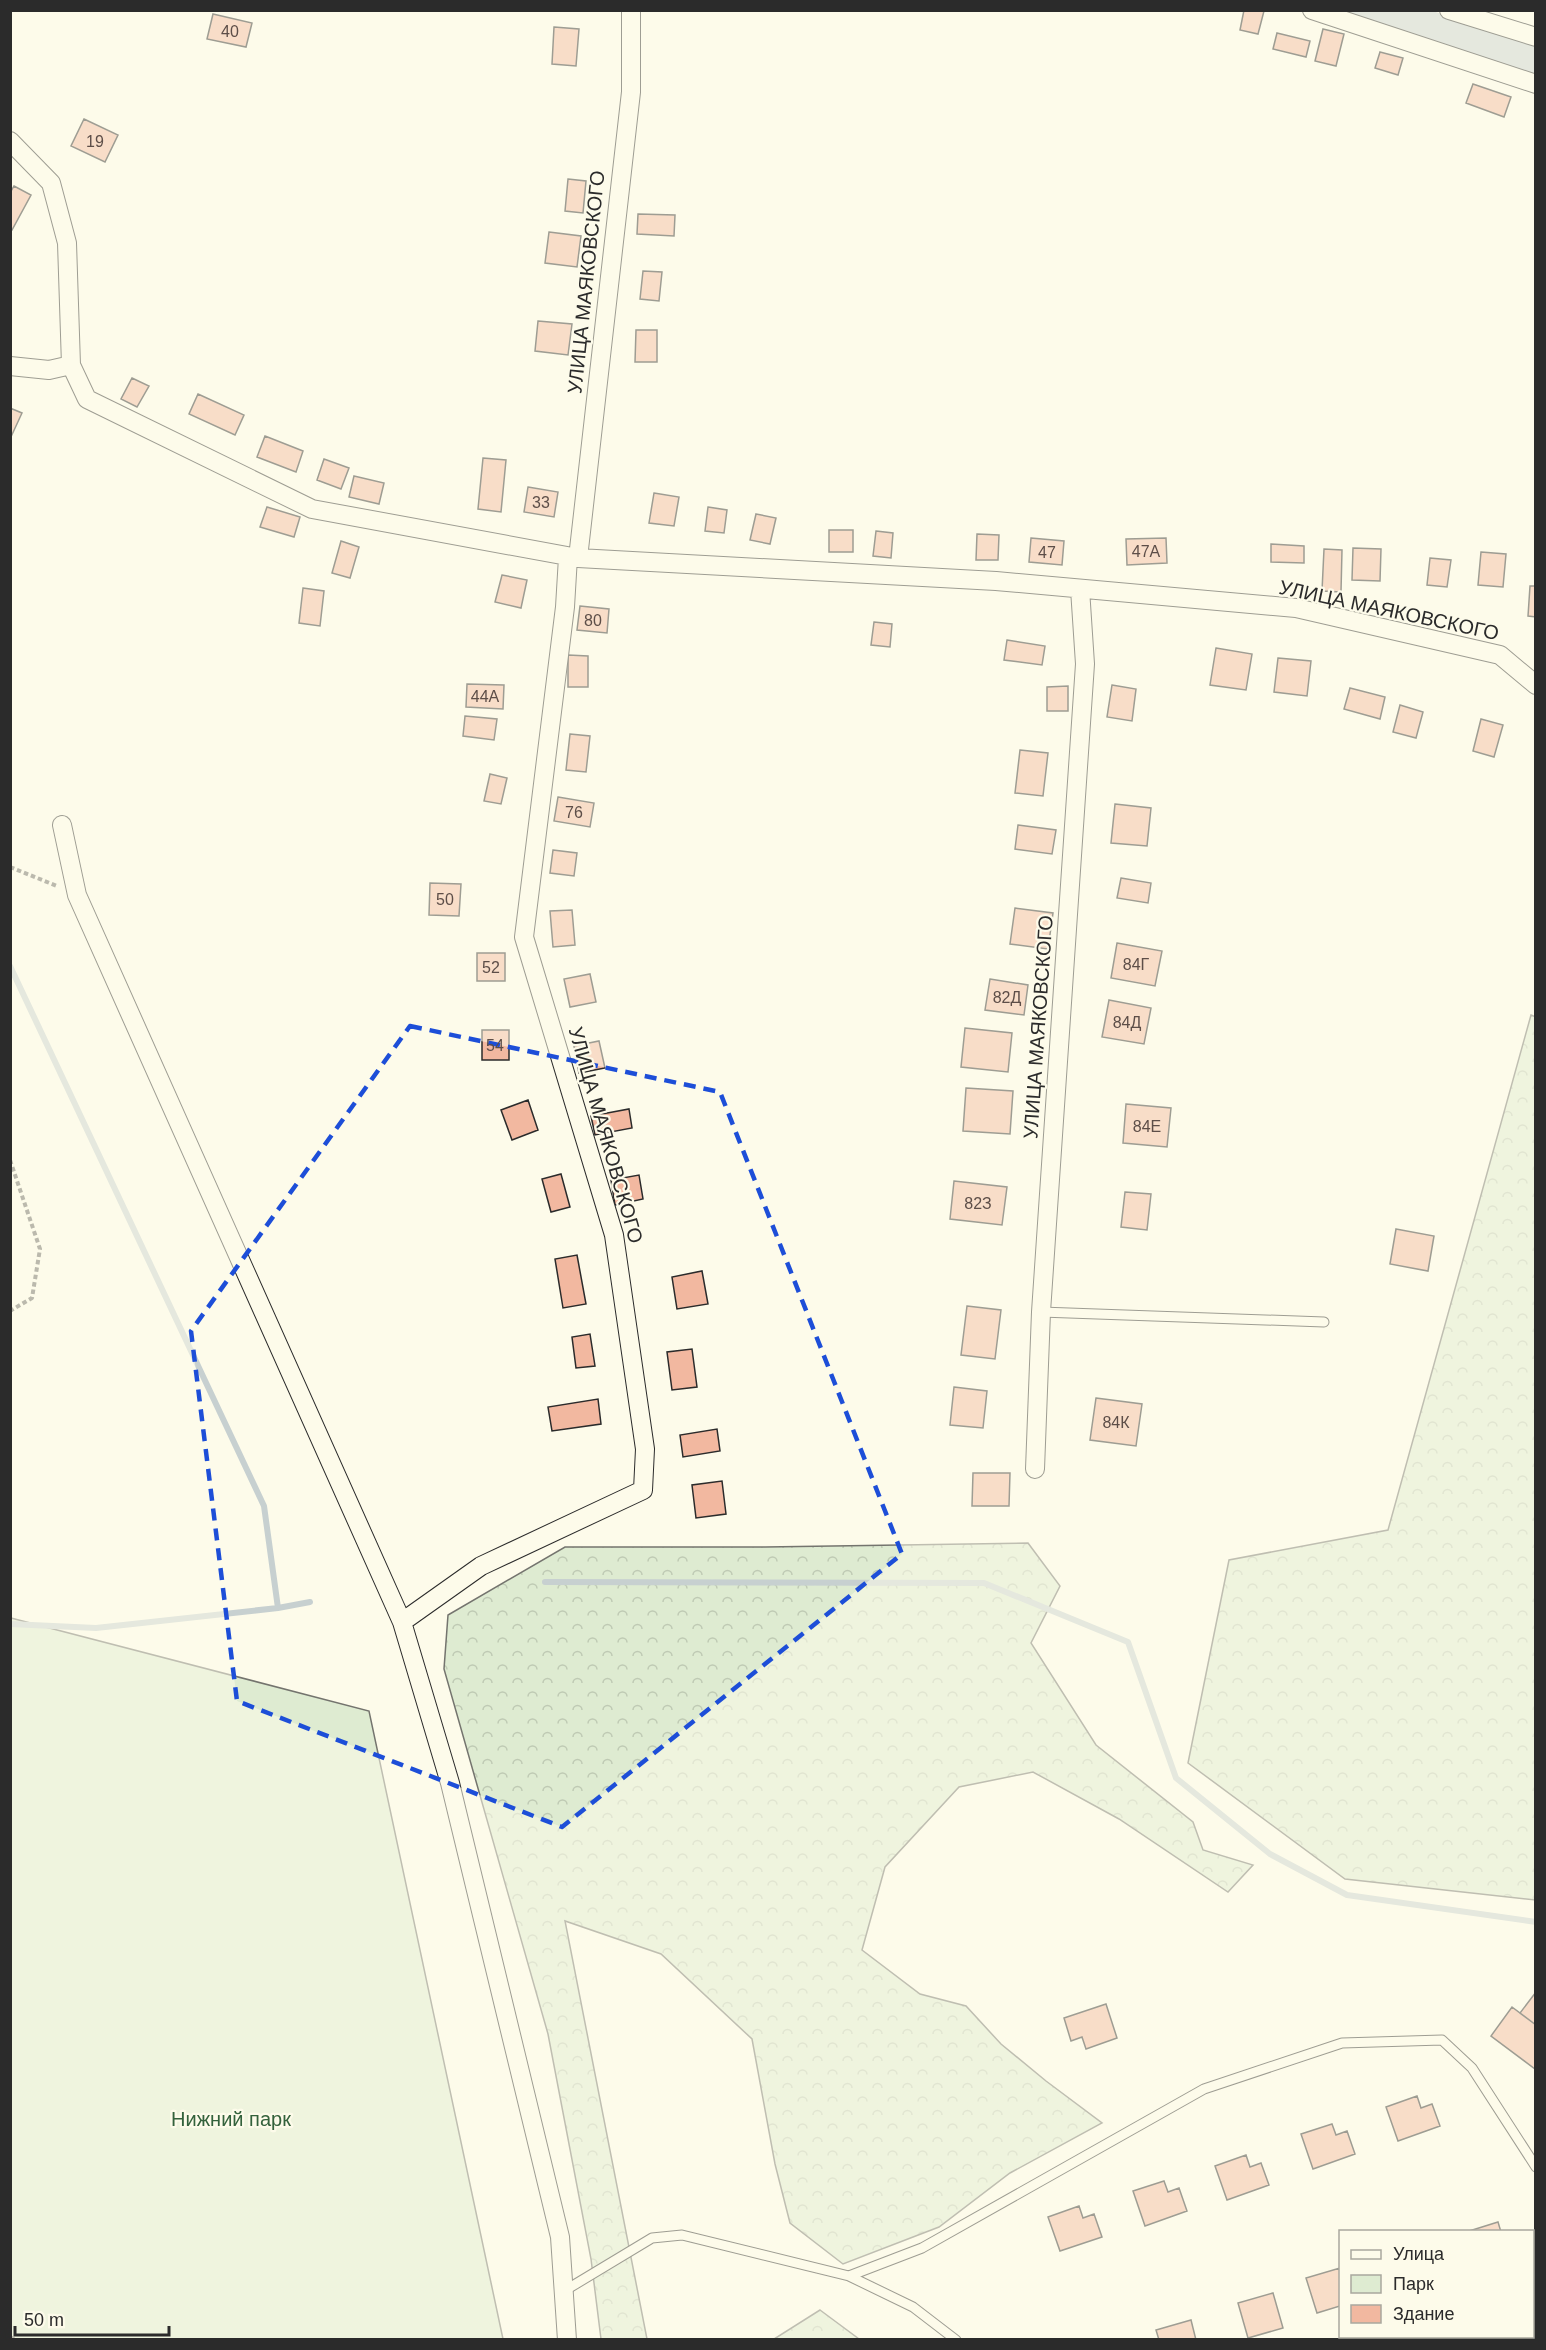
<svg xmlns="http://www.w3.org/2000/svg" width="1546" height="2350" viewBox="0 0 1546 2350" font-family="Arial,sans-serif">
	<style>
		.forest { fill: url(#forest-crowns); stroke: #74746e; stroke-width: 1.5 }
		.park { fill: #deebd1; stroke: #74746e; stroke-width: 1.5 }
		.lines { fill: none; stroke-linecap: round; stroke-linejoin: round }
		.stream { stroke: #c7d0d0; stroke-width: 6 }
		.river { stroke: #c7d0d0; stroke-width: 38 }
		.building { fill: #f2b8a0; stroke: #2b2b2b; stroke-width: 1.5 }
		.lane-casing { stroke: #2b2b2b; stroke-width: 11 }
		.street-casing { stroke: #2b2b2b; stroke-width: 20 }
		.path { stroke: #6a6964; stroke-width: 4; stroke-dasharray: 4.5 3; stroke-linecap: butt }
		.lane { stroke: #fdfbea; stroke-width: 9 }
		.street { stroke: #fdfbea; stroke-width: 18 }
		.marked { fill: none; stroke: #1d4ed8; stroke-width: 4.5; stroke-dasharray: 12 8; stroke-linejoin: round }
		.labels { text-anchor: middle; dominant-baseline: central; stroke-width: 4.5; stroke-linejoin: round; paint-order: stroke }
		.number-label { font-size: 16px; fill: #5d4e48 }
		.street-label { font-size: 20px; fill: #2b2b2b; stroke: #fdfbea }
		.park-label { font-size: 20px; fill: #34623c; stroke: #fdfbea }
	</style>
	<defs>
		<pattern id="forest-crowns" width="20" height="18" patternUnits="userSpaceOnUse" patternTransform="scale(1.5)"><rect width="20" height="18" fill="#deebd1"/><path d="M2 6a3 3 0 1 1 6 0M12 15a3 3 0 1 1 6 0" fill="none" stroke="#bfcab4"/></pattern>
	</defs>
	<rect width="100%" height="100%" fill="#fdfbea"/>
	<!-- forest -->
	<path class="forest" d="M1531,1015L1536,1017L1535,1900L1345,1879L1188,1763L1229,1560L1388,1530Z
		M1028,1543L1060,1586L1031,1643L1096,1745L1193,1822L1203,1850L1253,1865L1228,1892L1119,1819L1033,1772L959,1787L885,1867L862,1950L920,1994L966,2006L1001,2044L1046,2081L1102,2123L1010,2173L939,2227L843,2264L790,2223L775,2164L752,2039L661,1954L565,1921L647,2339H601L591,2259L548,2034L444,1669L448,1615L565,1547H765Z
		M820,2310L859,2339H774Z"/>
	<!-- park -->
	<path class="park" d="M11,1618L369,1711L503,2339H11Z"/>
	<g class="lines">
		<!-- stream -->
		<path class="stream" d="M10,966L264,1506L278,1608
			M545,1582L984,1583L1128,1642L1176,1778L1270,1854L1347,1895L1536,1922
			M10,1624L96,1628L278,1608L310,1602"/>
		<!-- river -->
		<path class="river" d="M1365,10L1536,63"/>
	</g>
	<!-- building -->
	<path class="building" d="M1244,10L1264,11L1258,34L1240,30Z
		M213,14L252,23L246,47L207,39Z
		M554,27L579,29L576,66L552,64Z
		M1323,29L1344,34L1336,66L1315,61Z
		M1277,33L1310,41L1306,57L1273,49Z
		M1380,52L1403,58L1398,75L1375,68Z
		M1473,84L1511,97L1504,117L1466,103Z
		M84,119L118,135L105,162L71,146Z
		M568,179L586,181L583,213L565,211Z
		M14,186L31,195L12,230L10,229V193Z
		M638,214L675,215L674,236L637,234Z
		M549,232L581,236L577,267L545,263Z
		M643,271L662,272L659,301L640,299Z
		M538,321L572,324L568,355L535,351Z
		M636,330H657V362H635Z
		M132,378L149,386L137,407L121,399Z
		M198,394L244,415L235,435L189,414Z
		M10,408L22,413L10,439Z
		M265,436L303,451L296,472L257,457Z
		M483,458L506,460L501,512L478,509Z
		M324,459L349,468L341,489L317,480Z
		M354,476L384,483L379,504L349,497Z
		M528,487L558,492L554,517L524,512Z
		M654,493L679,497L674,526L649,523Z
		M267,507L300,517L294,537L260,527Z
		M708,507L727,510L724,533L705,531Z
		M756,514L776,518L770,544L750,540Z
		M829,530H853V552H829Z
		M876,531L893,533L891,558L873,556Z
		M977,534L999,535L998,560H976Z
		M1031,538L1064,541L1062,565L1029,562Z
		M1166,538L1167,563L1127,565L1126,539Z
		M341,541L359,547L350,578L332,573Z
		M1271,544L1304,546V563L1271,562Z
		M1353,548L1381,549L1380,581L1352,580Z
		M1324,549L1342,550L1341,592L1322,591Z
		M1481,552L1506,554L1503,587L1478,585Z
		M1430,558L1451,560L1447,587L1427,585Z
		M502,575L527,580L521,608L495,602Z
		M1530,586H1536V617L1528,616Z
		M303,588L324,591L320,626L299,623Z
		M580,606L609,609L607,633L577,630Z
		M874,622L892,624L890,647L871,645Z
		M1007,640L1045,646L1042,665L1004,660Z
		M1216,648L1252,654L1246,690L1210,685Z
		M568,655L588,656V687H568Z
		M1278,658L1311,661L1307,696L1274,692Z
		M467,684L504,685L503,709L466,707Z
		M1112,685L1136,689L1132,721L1107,717Z
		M1068,686V711H1047V687Z
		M1350,688L1385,697L1380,719L1344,709Z
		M1400,705L1423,712L1416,738L1393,732Z
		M465,716L497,719L494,740L463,736Z
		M1481,719L1503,725L1494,757L1473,751Z
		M570,734L590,736L586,772L566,770Z
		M1020,750L1048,753L1043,796L1015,793Z
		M490,774L507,778L501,804L484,801Z
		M558,797L594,803L590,827L554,821Z
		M1115,804L1151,808L1147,846L1111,843Z
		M1018,825L1056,830L1052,854L1015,849Z
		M553,850L577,853L574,876L550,873Z
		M1121,878L1151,883L1148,903L1117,898Z
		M430,883L461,884L459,916L429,915Z
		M1015,908L1053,913L1048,949L1010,944Z
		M572,910L575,945L553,947L550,911Z
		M1117,943L1162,951L1155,986L1111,978Z
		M477,953H505V981H477Z
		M590,974L596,1002L570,1007L564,979Z
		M990,979L1028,985L1024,1015L985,1010Z
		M1109,1000L1151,1008L1144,1044L1102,1037Z
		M965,1028L1012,1033L1008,1072L961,1067Z
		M482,1030H509V1060H482Z
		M599,1041L605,1068L579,1073L574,1046Z
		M966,1088L1013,1091L1010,1134L963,1131Z
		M528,1100L538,1130L512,1140L501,1110Z
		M1126,1104L1171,1108L1167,1147L1123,1143Z
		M629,1109L632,1128L595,1135L591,1116Z
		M561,1174L570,1207L551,1212L542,1179Z
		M639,1175L643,1199L615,1205L611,1180Z
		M954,1181L1007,1187L1002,1225L950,1219Z
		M1125,1192L1151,1194L1147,1230L1121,1227Z
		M1396,1229L1434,1236L1428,1271L1390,1264Z
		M577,1255L586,1304L563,1308L555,1259Z
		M702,1271L708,1304L677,1309L672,1277Z
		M967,1306L1001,1310L995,1359L961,1355Z
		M590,1334L595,1366L576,1368L572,1337Z
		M692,1349L697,1387L672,1390L667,1352Z
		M954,1387L987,1391L983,1428L950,1425Z
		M1096,1398L1142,1404L1136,1446L1090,1440Z
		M598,1399L601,1424L552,1431L548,1407Z
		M717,1429L720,1451L683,1457L680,1435Z
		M973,1473H1010L1009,1506H972Z
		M722,1481L726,1514L696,1518L692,1485Z
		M1536,1992V2025L1520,2013Z
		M1106,2004L1117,2038L1086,2049L1082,2037L1071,2041L1064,2018Z
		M1512,2007L1536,2025L1535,2069L1491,2036Z
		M1417,2096L1421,2108L1432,2104L1440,2126L1398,2141L1386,2107Z
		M1332,2124L1336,2135L1347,2131L1355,2154L1313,2169L1301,2134Z
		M1246,2155L1250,2167L1261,2163L1269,2185L1227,2200L1215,2166Z
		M1164,2181L1168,2192L1179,2188L1187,2211L1145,2226L1133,2191Z
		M1079,2206L1083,2218L1094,2214L1102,2237L1060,2251L1048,2217Z
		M1498,2222L1501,2232H1466Z
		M1340,2268V2306L1317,2313L1306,2278Z
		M1273,2293L1283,2328L1248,2338L1238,2303Z
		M1191,2320L1196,2340H1159L1156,2330Z"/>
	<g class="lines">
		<defs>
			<path id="lane" d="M1041,1312L1324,1322
				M849,2276L913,2307L956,2340
				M564,2291L652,2238L682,2235L849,2276L922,2248L1204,2089L1342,2043L1442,2040L1472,2068L1536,2167"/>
			<path id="street" d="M1312,10L1536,84
				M1449,10L1536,37
				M10,141L51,183L67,243L71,365L87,399L312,509L578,558L996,581L1296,608L1500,655L1536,685
				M10,366L49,370L71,365
				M578,558L631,92V10
				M62,825L77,895L402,1622L450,1783L560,2237L567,2340
				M1035,1469L1041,1312L1085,664L1080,589
				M402,1622L481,1566L643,1490L645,1449L614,1235L524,937L565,607L568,557"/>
		</defs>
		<!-- lane casing -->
		<use href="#lane" class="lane-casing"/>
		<!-- street casing -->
		<use href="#street" class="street-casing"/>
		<!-- path -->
		<path class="path" d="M10,867L57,886
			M10,1160L40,1249L32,1298L10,1311
			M10,2337L16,2340"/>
		<!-- lane -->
		<use href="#lane" class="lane"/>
		<!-- street -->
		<use href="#street" class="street"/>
	</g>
	<!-- marked area -->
	<path d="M0 0H1546V2350H0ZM410,1026L720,1092L902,1554L562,1827L237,1701L191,1331Z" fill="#fdfbea" fill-opacity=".55" fill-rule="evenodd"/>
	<path class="marked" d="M410,1026L720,1092L902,1554L562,1827L237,1701L191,1331Z"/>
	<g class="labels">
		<!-- number labels -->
		<g class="number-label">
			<text x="230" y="31">40</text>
			<text x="95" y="141">19</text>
			<text x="541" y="502">33</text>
			<text x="1146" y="551">47А</text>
			<text x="1047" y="552">47</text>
			<text x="593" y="620">80</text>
			<text x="485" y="696">44А</text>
			<text x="574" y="812">76</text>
			<text x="445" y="899">50</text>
			<text x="1136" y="964">84Г</text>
			<text x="491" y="967">52</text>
			<text x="1007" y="997">82Д</text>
			<text x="1127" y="1022">84Д</text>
			<text x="495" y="1045">54</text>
			<text x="1147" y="1126">84Е</text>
			<text x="978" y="1203">82З</text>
			<text x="1116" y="1422">84К</text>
		</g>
		<!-- street labels -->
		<g class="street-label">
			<text transform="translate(586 282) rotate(-84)">УЛИЦА МАЯКОВСКОГО</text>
			<text transform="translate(1389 610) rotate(12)">УЛИЦА МАЯКОВСКОГО</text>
			<text transform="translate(1038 1027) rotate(-86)">УЛИЦА МАЯКОВСКОГО</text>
			<text transform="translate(606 1135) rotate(74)">УЛИЦА МАЯКОВСКОГО</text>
		</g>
		<!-- park labels -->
		<g class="park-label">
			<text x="231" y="2119">Нижний парк</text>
		</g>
	</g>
	<!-- border -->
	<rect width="1546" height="2350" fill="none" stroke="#2b2b2b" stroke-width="24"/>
	<!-- legend -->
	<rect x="1339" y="2230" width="195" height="108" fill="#fdfbea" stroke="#a9a89e" stroke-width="1.5"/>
	<rect x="1351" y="2250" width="30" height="9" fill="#fdfbea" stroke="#a9a89e" stroke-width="1.5"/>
	<text x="1393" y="2260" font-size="18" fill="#2b2b2b">Улица</text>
	<rect x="1351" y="2275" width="30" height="18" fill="#deebd1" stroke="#a9a89e" stroke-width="1.5"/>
	<text x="1393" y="2290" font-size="18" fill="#2b2b2b">Парк</text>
	<rect x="1351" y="2305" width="30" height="18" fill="#f2b8a0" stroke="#a9a89e" stroke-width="1.5"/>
	<text x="1393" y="2320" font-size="18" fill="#2b2b2b">Здание</text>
	<!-- scale -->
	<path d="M15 2326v9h154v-9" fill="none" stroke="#2b2b2b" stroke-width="3"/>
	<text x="24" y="2326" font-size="18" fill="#2b2b2b" stroke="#fdfbea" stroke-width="4.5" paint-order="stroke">50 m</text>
</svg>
